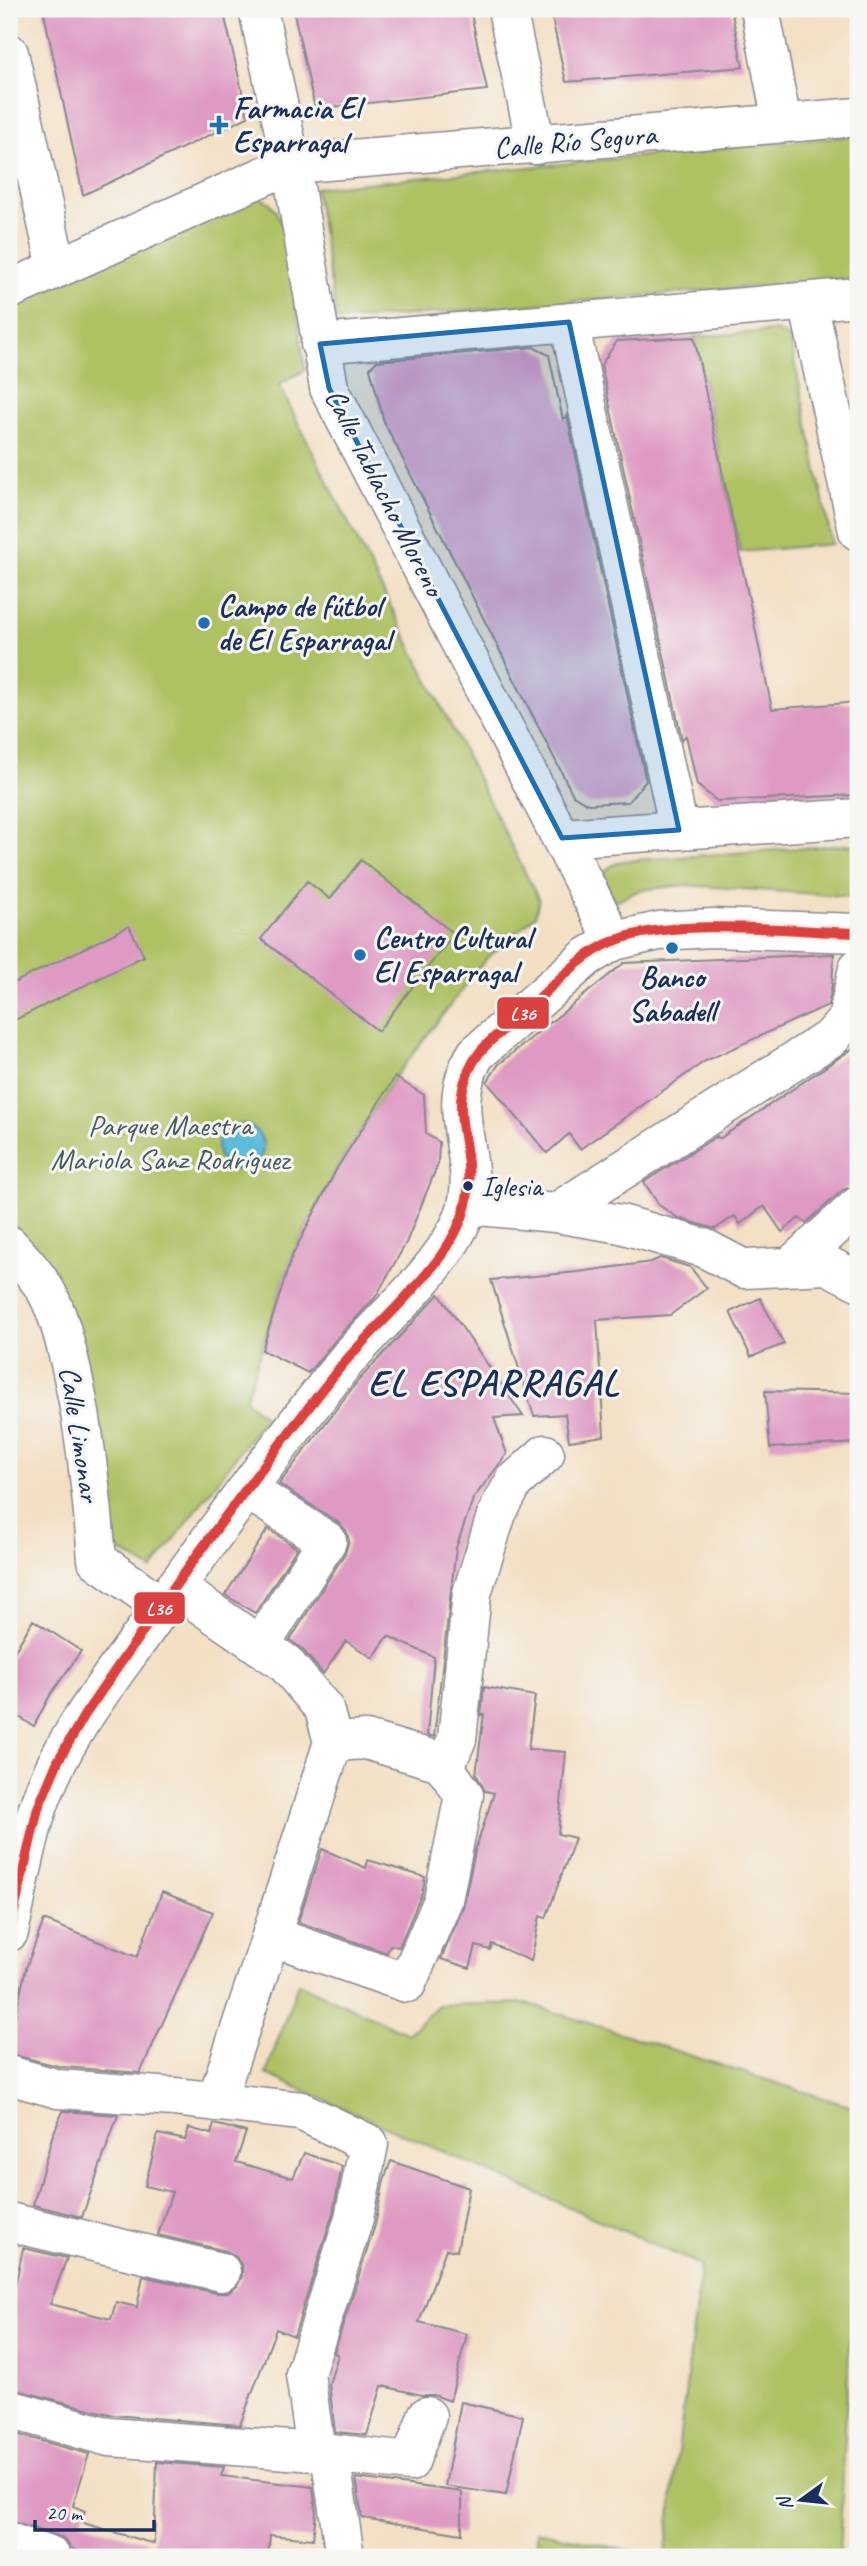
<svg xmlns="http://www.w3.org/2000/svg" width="867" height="2566" viewBox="0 0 867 2566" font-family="Caveat,sans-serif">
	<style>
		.green { fill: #aec164; stroke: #647861; stroke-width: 2 }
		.water { fill: #5bbcda; stroke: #3b769c; stroke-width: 2 }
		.building { fill: #de9ac2 }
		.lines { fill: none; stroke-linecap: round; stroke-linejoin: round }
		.street-casing { stroke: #878790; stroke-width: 41 }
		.secondary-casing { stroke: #878790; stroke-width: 41 }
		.street { stroke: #fff; stroke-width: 38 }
		.secondary { stroke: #fff; stroke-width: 38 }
		.bus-1-casing { stroke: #f6f6f2; stroke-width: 16 }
		.bus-1 { stroke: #da4241; stroke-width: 10 }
		.marked { fill: #1f6fb2; fill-opacity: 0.2; stroke: #1f6fb2; stroke-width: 5; stroke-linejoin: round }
		.poi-dot { fill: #1f6fb2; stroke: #f6f6f2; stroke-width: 2.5 }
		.bus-dot { fill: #1b2f5e; stroke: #f6f6f2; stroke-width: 2.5 }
		.labels { text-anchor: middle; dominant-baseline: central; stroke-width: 6; stroke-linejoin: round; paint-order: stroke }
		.bus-label { font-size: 28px; fill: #1b2f5e; stroke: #f6f6f2; text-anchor: start }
		.poi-label { font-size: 30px; font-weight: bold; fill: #1b2f5e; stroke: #f6f6f2; text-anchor: start }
		.street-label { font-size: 30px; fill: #1b2f5e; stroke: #f6f6f2 }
		.park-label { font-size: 30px; fill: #475b60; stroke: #f6f6f2 }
		.district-label { font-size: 37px; font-weight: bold; letter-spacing: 2px; fill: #1b2f5e; stroke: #f6f6f2 }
		.line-badge { stroke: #f6f6f2; stroke-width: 2.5 }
		.badge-label { font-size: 19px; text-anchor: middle; font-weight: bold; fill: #fff }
	</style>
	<rect width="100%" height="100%" fill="#f6f6f2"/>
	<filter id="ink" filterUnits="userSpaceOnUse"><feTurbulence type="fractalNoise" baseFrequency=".0143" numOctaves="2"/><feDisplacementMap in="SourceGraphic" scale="14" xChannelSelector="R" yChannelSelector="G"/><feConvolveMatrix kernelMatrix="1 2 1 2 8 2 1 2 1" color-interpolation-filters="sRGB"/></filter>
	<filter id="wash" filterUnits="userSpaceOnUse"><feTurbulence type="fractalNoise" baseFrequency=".00686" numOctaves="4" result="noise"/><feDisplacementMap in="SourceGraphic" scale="28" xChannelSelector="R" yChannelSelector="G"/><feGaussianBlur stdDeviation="1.57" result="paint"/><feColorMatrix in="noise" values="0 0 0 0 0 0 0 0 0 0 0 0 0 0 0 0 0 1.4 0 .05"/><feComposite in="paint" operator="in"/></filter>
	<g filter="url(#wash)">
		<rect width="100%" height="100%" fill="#f3dfc3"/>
		<!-- green -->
		<path class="green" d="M858,135V278L337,321L315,188Z
			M258,197L269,202L275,209L286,233L305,370L279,385L539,900L535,916L485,960L395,1077L337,1168L292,1256L245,1400L265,1417L152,1570L114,1547L17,1229L9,1223V305Z
			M777,331L790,339L832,544L740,552L694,337Z
			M858,844V897L685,885L640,890L615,901C601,880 594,871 623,861Z
			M298,1983L408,2034L438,2005L526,2003L858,2109V2164L839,2557H665L701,2265L266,2074Z
			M537,2531L658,2557H537Z"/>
		<!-- water -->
		<path class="water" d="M217 1147a23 23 0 1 1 46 0a23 23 0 1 1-46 0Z"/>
		<g id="blocks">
			<!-- building -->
			<path class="building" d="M43,9H223L248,117L83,195Z
				M293,9H470L487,90L315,109Z
				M550,9H731L743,67L566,82Z
				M694,337L772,709L858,702V795L717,801L697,785L686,735L682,740L601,365L617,341Z
				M533,347L549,355L563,420L567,415L646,781L628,802L588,804L573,795L384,422L370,368L377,361Z
				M361,860L454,934L378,1031L261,939L307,881L330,899Z
				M129,926L144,956L9,1023V985Z
				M834,954L832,985L828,1005L705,1061L580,1149L569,1134L547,1153L487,1082L499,1064L624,963Z
				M858,1045V1185L843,1190L806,1223L799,1218L782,1232L764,1206L740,1224L735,1216L715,1229L678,1218L659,1205L644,1182L717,1136L719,1139Z
				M395,1077L424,1095L426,1134L439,1142L438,1164L406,1243L375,1298L339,1336L308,1373L262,1350L292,1256L337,1168Z
				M660,1258L690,1267L707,1288L670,1315L597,1320L604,1436L569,1441L565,1414L534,1416L491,1280L578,1272L651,1262Z
				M439,1294L523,1416L494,1418L507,1454L473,1499L456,1548L434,1737L427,1735L434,1657L388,1636L373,1658L346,1641L323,1674L302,1649L290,1640L345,1553L349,1541L346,1530L339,1523L279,1484L357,1382Z
				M760,1298L784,1344L751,1357L730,1312Z
				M765,1391L858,1393V1443L770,1448Z
				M268,1529L297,1548L255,1613L225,1595Z
				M33,1620L81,1651L49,1697L34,1726L9,1711V1661Z
				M484,1687L535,1696L528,1749L566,1752L558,1834L575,1838L546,1918L540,1916L531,1961L492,1944L490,1950L476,1946L470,1968L441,1959L463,1908L475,1851L494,1793L485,1791L476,1774L484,1714L481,1715Z
				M322,1849L366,1868L368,1860L425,1877L422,1893L399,1947L390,1945L387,1953L298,1922Z
				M162,1892L213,1912L140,2073L62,2067L9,2054V2043L26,1968L44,1920L137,1957Z
				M63,2111L118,2115L82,2217L33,2205L52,2137Z
				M214,2124L246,2132L236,2162L293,2178L304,2153L342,2166L333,2213L294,2336L276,2329L240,2425L113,2415L9,2388V2316L23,2248L67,2258L50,2304L111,2319L116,2302L137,2307L143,2276L216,2293H228L237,2286L242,2276V2266L235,2256L226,2251L158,2235L172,2192L145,2186L158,2134L185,2140L189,2128L211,2134Z
				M391,2161L469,2188L457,2251L446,2249L419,2322L467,2334L450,2401L434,2395H422L382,2386L367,2435L335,2432L329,2384L338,2355L334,2353L375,2225L384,2180Z
				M461,2402L523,2416L506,2495L445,2486Z
				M9,2432L89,2454L73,2506L85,2511L80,2522L154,2544L157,2462L224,2467L221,2476L313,2487L316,2512L313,2539L270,2535L268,2557H93L70,2548L67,2542L58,2536L9,2521Z
				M356,2478L462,2492V2534L362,2518Z"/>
		</g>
	</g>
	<g filter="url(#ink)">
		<use href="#blocks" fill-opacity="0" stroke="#878790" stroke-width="2"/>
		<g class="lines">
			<defs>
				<path id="street" d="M258,9L291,164L329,388L614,941
					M507,9L536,145
					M760,9L782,123
					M9,53L57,268
					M9,290L291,164L858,117
					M808,302L858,531
					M569,322L679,830
					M320,344L858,297
					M562,838L858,818
					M468,1205L555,1213L621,1224L704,1248L744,1269L827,1265L858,1281
					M555,1213L832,1037L847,1019L858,968
					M9,1245C22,1259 36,1274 46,1291C58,1313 64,1338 70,1363C85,1427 92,1494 97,1560L162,1606
					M791,1266L858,1206
					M248,1490L327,1541L260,1646
					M175,1587L285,1663L324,1709L333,1742L271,1936L216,2102
					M445,1767L457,1739L472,1593L497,1513L514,1482L545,1454
					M271,1936L407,1983L443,1900L464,1795L441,1762L366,1740L333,1742
					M9,2075L58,2089L174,2097L301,2111L369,2144L354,2218L305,2374L316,2452
					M9,2222L221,2272
					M9,2409L109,2437L330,2453L345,2557
					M330,2453L410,2462L427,2416
					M9,2542L51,2557"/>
				<path id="secondary" d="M9,1932C18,1891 25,1848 38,1808C59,1743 105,1686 144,1632C207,1542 272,1454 340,1368C379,1320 430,1282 459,1227C491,1165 437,1116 476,1054L587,957L614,941L659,931L712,928L858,933"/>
			</defs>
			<!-- street casing -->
			<use href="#street" class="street-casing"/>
			<!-- secondary casing -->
			<use href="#secondary" class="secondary-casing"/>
			<!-- street -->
			<use href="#street" class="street"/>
			<!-- secondary -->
			<use href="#secondary" class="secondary"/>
			<defs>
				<path id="bus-1" d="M9,1932L38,1808L58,1761L84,1716C164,1598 249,1482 338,1370C370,1331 410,1298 440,1257C467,1220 473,1192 466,1148C463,1130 459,1111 462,1093C470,1051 493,1039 523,1013C549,990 582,953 614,941C675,917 791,931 858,933"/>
			</defs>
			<!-- bus-1 casing -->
			<use href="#bus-1" class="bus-1-casing"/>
			<!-- bus-1 -->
			<use href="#bus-1" class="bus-1"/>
		</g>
	</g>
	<!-- marked area -->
	<path class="marked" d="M569,322L679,830L562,838L329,388L320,344Z"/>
	<!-- markers -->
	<g class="poi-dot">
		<path d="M215.5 114.5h7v7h7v7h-7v7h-7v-7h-7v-7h7z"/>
		<circle cx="204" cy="623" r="7"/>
		<circle cx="672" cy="948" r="7"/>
		<circle cx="360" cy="955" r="7"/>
	</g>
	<circle class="bus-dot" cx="468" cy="1186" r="6"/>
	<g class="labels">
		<!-- bus labels -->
		<g class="bus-label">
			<text x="481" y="1186">Iglesia</text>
		</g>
		<!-- poi labels -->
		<g class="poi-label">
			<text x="233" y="108">Farmacia El<tspan x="233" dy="34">Esparragal</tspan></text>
			<text x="218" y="606">Campo de fútbol<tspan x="218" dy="34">de El Esparragal</tspan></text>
			<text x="374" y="938">Centro Cultural<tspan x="374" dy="34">El Esparragal</tspan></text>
			<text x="672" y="977" text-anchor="middle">Banco<tspan x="672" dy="34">Sabadell</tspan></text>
		</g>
		<!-- street labels -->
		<g class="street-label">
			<text transform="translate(575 141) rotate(-5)">Calle Río Segura</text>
			<text transform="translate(385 492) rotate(63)">Calle Tablacho Moreno</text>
			<text transform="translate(80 1434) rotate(81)">Calle Limonar</text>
		</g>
		<!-- park labels -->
		<g class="park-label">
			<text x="170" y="1125">Parque Maestra<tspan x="170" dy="34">Mariola Sanz Rodríguez</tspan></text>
		</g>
		<!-- district labels -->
		<g class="district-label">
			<text x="494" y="1382">EL ESPARRAGAL</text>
		</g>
	</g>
	<g class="line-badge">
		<rect x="496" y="996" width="54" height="34" rx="7" fill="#da4241"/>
		<rect x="133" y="1591" width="53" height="34" rx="7" fill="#da4241"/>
	</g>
	<g class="badge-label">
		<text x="523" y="1020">L36</text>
		<text x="159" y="1615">L36</text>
	</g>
	<!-- margin -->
	<rect width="867" height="2566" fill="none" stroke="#f6f6f2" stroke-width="35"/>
	<!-- north arrow -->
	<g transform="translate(801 2500) rotate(255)" stroke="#f6f6f2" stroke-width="5" paint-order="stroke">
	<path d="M0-5L12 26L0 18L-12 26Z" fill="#1b2f5e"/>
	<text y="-10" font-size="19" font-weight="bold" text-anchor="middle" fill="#1b2f5e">N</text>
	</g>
	<!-- scale -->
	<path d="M35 2520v10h119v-10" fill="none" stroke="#1b2f5e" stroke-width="3.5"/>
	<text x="46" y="2520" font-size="21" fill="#1b2f5e" stroke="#f6f6f2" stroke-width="5" paint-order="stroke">20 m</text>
</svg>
